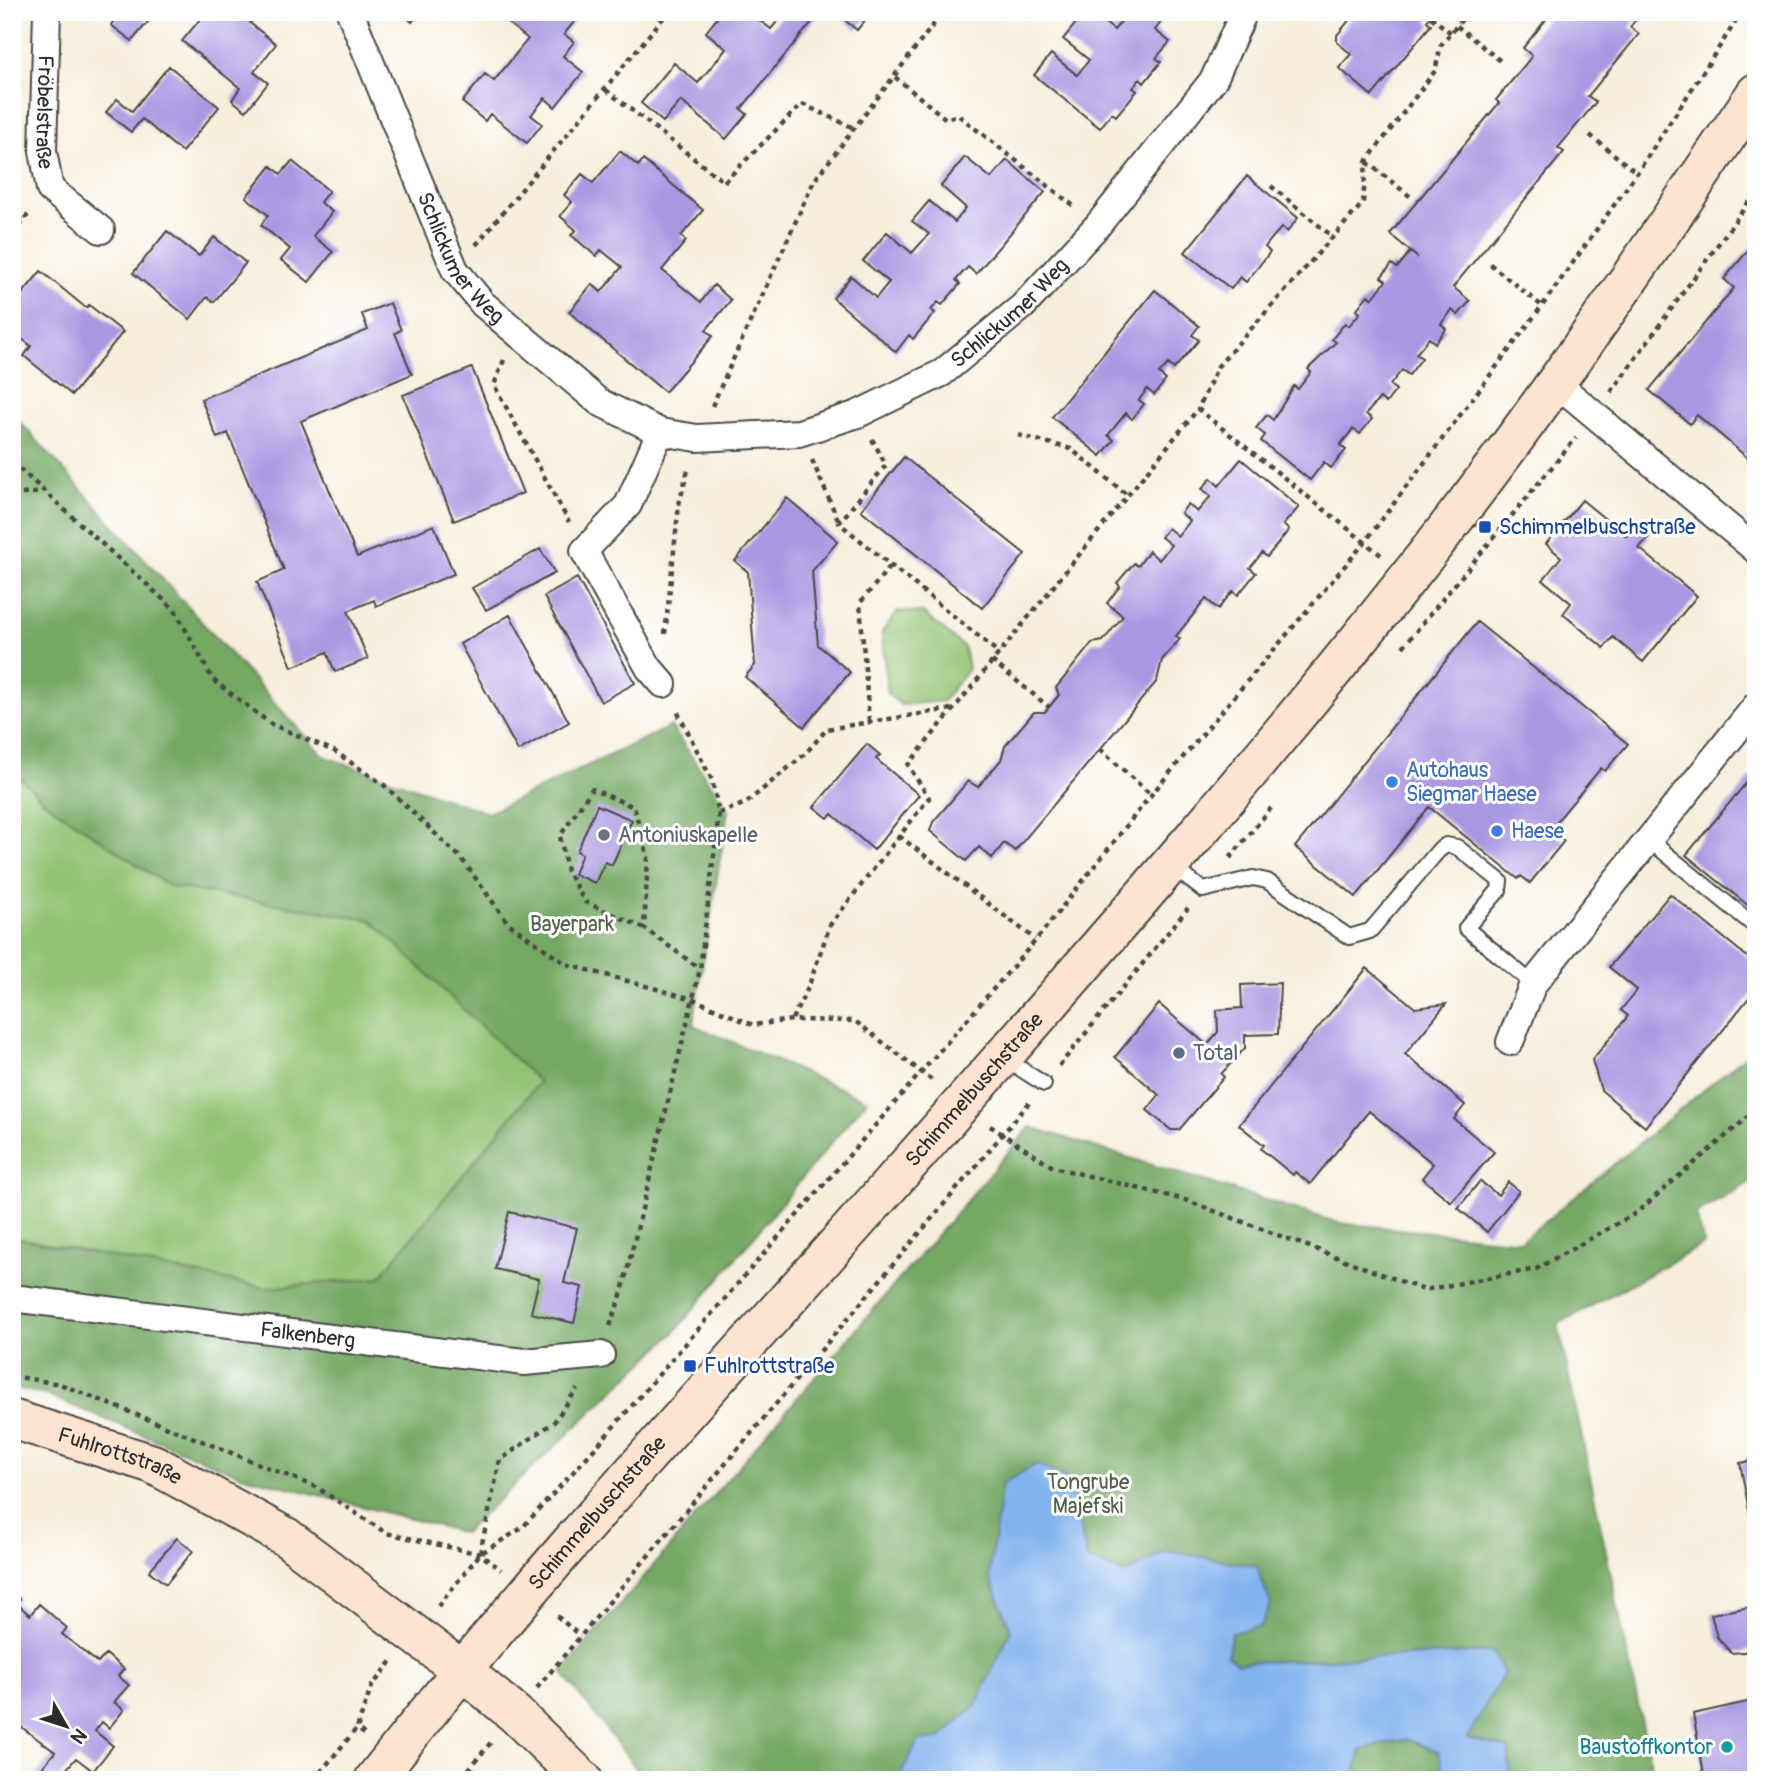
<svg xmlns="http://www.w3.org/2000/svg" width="1768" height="1792" viewBox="0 0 1768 1792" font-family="Pangolin,sans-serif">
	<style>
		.green { fill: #92c272; stroke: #5e764e; stroke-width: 2 }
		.forest { fill: #75a864; stroke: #506a48; stroke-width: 2 }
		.water { fill: #83b3ee; stroke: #576f8c; stroke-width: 2 }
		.building { fill: #aa98e2 }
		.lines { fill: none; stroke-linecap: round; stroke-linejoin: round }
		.lane-casing { stroke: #4a4846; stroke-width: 18 }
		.street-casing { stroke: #4a4846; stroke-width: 30 }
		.secondary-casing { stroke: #4a4846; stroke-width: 42 }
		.path { stroke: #4a4846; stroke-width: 4.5; stroke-dasharray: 5 5; stroke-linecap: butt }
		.lane { stroke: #fff; stroke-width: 14 }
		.street { stroke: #fff; stroke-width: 26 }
		.secondary { stroke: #fde4d1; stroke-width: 38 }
		.transit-dot { fill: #1a4fb4; stroke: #fff; stroke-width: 2.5 }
		.shop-dot { fill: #3f7fe0; stroke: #fff; stroke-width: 2.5 }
		.worship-dot { fill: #6b7280; stroke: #fff; stroke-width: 2.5 }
		.service-dot { fill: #5c6f8a; stroke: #fff; stroke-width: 2.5 }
		.culture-dot { fill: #0f9aa8; stroke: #fff; stroke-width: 2.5 }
		.labels { text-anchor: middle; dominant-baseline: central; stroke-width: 6; stroke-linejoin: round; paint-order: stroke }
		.street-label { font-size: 21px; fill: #2b2b2b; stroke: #fff }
		.transit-label { font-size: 21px; fill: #164399; stroke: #fff; text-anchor: start }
		.shop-label { font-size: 21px; fill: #366cbe; stroke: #fff; text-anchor: start }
		.worship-label { font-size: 21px; fill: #5b616d; stroke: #fff; text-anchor: start }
		.park-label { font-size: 21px; fill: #4f6044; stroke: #fff }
		.service-label { font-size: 21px; fill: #4e5e75; stroke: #fff; text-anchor: start }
		.culture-label { font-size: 21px; fill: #0d838f; stroke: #fff; text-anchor: end }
	</style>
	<rect width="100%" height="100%" fill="#fff"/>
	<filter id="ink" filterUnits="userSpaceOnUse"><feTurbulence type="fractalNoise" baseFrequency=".0143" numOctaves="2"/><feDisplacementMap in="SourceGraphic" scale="14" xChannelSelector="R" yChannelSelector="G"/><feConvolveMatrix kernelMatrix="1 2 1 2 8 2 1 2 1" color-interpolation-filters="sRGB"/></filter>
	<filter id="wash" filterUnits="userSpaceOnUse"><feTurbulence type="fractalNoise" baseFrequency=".00686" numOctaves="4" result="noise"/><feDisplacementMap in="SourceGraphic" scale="28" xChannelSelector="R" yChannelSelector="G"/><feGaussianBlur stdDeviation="1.57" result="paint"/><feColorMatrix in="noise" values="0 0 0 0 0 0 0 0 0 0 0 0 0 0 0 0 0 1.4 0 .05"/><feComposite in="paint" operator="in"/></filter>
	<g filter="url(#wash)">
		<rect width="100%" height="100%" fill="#f7eedc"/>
		<!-- green -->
		<path class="green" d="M898,611L923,613L964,647L968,669L943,701L901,705L887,693L882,632Z
			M12,770L45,802L169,886L371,920L540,1082L379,1278L266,1288L12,1237Z"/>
		<!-- forest -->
		<path class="forest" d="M12,413L323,756L488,813L671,726L728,810L693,1025L867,1100L674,1333L464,1533L241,1475L49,1396L12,1387V1237L266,1288L379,1278L539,1082L371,920L169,886L45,802L12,770V717L21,709L12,697Z
			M1756,1047V1179L1696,1214L1704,1244L1558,1324L1654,1780H1511L1508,1748L1466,1738L1504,1673L1493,1652L1237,1663L1228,1656L1231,1633L1261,1626L1167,1551L1125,1574L1087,1559L1069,1480L989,1576L1011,1630L976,1705L939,1739L918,1741L898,1780H645L562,1672L1030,1127L1339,1223L1521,1241Z
			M1406,1739L1439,1752L1444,1780H1354L1361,1749Z"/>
		<!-- water -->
		<path class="water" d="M1037,1464L1069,1480L1087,1559L1125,1574L1167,1551L1256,1566L1271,1604L1261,1626L1231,1633L1228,1656L1237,1663L1493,1652L1504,1673L1467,1738L1508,1748L1511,1780H1444L1439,1752L1406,1739L1361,1749L1354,1780H898L918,1741L939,1739L976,1705L1011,1630L989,1576L1002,1484Z"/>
		<g id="blocks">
			<!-- building -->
			<path class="building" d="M119,12H137L148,22L132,41L111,25Z
				M206,12H259L250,23L276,44L254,72L268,83L246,111L232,100L240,88L182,41Z
				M401,12H420L412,22Z
				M494,12H565L575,21L564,34L574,42L563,56L583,72L555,107L545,98L531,115L542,124L527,143L490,114L485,121L462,102L485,74L494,81L528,39Z
				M722,12H760L758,19L771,29L785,12H820L741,109L747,114L726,139L681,101L663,122L641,103L674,63L698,83L726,49L706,32Z
				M853,12H872L857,30L846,21Z
				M1085,12H1092L1114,30L1129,12H1169L1155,30L1170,42L1156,58L1161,62L1144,83L1140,79L1133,88L1137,91L1116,116L1112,113L1100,128L1034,75L1051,54L1077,75L1089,60L1063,39Z
				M1356,12H1434L1427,21L1431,25L1372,96L1339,68L1351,54L1337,42V35Z
				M1552,12H1642L1630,27L1639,34L1588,96L1596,102L1558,148L1564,152L1453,287L1470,301L1458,315L1452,310L1441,324L1446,329L1435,343L1429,338L1416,354L1422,358L1409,375L1402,370L1390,385L1396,390L1386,403L1380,398L1366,414L1372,419L1360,434L1353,429L1340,445L1346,450L1331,468L1324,462L1310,480L1261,441L1265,435L1256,428L1267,415L1273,420L1294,386L1298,389L1311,372L1308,369L1336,342L1332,339L1345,323L1349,326L1360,313L1356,310L1368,295L1372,299L1386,281L1381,277L1392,264L1397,268L1410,252L1418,258L1390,234L1499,103L1496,100L1532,56L1523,48Z
				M169,66L219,107L182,152L142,119L131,132L106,112L117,99L132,111Z
				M620,151L638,166L643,160L703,210L681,236L686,241L662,270L701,302L714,285L731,300L706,330L713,336L665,392L569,312L592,284L601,292L622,267L601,250L596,256L571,235L576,230L560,216L572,202L564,195L582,174L593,183Z
				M965,157L991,178L1007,160L1045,192L976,274L968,267L956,280L960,284L942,305L938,302L931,310L935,313L913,339L909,335L896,352L833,298L851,276L876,298L889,282L863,261L887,232L912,253L929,234L912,221L929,201L955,222L966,208L941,186Z
				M292,161L329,191L320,202L332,212L313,236L333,252L309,282L281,260L290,249L261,225L268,215L246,197L271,166L281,174Z
				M1247,176L1298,218L1287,232L1282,227L1273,237L1265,247L1270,252L1246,282L1240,277L1231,289L1185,252Z
				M167,231L199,256L214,237L246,263L214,302L207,297L190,319L133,273Z
				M1756,241V465L1697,415L1690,424L1649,390L1734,288L1724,279Z
				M41,271L86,308L89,305L123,332L72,395L24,356L31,346L12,331V284L23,293Z
				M1155,290L1199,326L1192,335L1199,340L1174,369L1168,364L1159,374L1166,380L1154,395L1147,389L1139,400L1144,404L1132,419L1126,413L1108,435L1114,440L1101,456L1052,417Z
				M390,303L401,330L395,333L412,374L301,421L357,557L434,525L454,574L376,606L374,600L348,611L368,659L335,672L327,652L292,667L257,582L284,570L228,433L217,438L201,399L368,330L362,314Z
				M472,368L523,493L454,521L403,395Z
				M904,457L1025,554L982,608L861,510Z
				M1241,459L1299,507L1283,525L1289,530L1267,557L1262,553L1250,568L1256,573L1238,595L1233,591L1218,609L1206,599L1176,636L1180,639L1162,660L1157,681L1015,851L1004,843L992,858L979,847L966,861L930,831L933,822L968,781L978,787L1001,760L1005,746L1034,712H1045L1059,695L1056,688L1092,643L1103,641L1123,616L1107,603L1120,586L1117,583L1134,563L1138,566L1149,551L1159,560L1171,545L1161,537L1168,528L1178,536L1190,521L1181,513L1188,504L1197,512L1211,496L1202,489L1211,478L1219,486Z
				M787,498L838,541L812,571L818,645L850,672L804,727L745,677L755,665L748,572L735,561Z
				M1582,500L1626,536L1635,526L1649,537L1639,548L1697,596L1643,662L1613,637L1604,648L1563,614L1571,603L1543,580L1561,557L1546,544Z
				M540,549L555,573L486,610L472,588Z
				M577,578L635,683L601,702L544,597Z
				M510,615L569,722L518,751L460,644Z
				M1477,622L1628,744L1605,771L1601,768L1557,821L1562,826L1555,834L1564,841L1530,883L1521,876L1518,879L1429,807L1356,897L1295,847Z
				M867,744L880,755L876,759L919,795L874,850L832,814L828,818L814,807Z
				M1756,771V912L1686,855Z
				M597,805L632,820L612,865L605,862L595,883L574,874L582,854L577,851Z
				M1670,894L1756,964V989L1645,1127L1601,1090L1592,1060L1628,1016L1621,1010L1637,990L1609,967Z
				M1367,968L1415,1008L1446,1004L1405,1054L1465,1105L1454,1119L1494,1152L1451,1202L1422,1178L1433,1164L1369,1111L1310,1184L1295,1172L1293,1175L1261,1149L1264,1145L1239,1125Z
				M1280,983L1278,1034L1245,1035V1048L1221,1074L1224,1077L1179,1130H1171L1147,1110L1159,1095L1115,1057L1159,1004L1207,1045L1218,1032L1217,1010L1242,1008L1241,985Z
				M1480,1181L1498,1195L1508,1182L1519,1191L1487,1232L1458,1208Z
				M509,1212L577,1228L564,1283L582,1287L574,1323L531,1313L539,1279L495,1269Z
				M1756,1460V1537H1754L1740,1463Z
				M177,1538L193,1551L166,1584L149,1571Z
				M12,1593L20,1599L16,1603L30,1615L39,1604L67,1628L62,1634L98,1663L106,1654L124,1669L118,1676L129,1685L114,1702L124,1710L109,1728L102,1722L95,1731L113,1746L93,1771L76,1758L57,1780H32L55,1752L12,1720Z
				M1756,1606V1645L1744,1652L1731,1653L1717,1637L1711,1614Z
				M1756,1700V1780H1705L1693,1714Z"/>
		</g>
	</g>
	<g filter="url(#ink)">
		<use href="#blocks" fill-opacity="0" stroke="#4a4846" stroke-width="2"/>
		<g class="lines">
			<defs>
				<path id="lane" d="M1649,840L1756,927
					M1170,865L1203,890L1253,878L1267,881L1349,937L1370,931L1438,851L1446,845L1457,847L1500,881L1499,890L1466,928L1533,984
					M1004,1058L1044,1084"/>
				<g id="street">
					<path id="s1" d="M47,12L43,151L50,189L101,230"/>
					<path id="s2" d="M350,12L455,270L483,304L599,402L660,432L697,438L799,433L858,414L942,373L1023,306L1098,225L1214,79L1244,12"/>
					<path d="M1555,382L1756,550"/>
					<path d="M660,432L628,505L584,551L649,668L663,684"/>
					<path d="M1510,1042L1533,984L1756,706"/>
					<path id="s3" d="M12,1298L524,1362L601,1355"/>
				</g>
				<g id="secondary">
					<path id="s4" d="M12,1419L153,1464L286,1537L463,1671L515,1714L583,1780"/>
					<path id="s5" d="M374,1780C559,1543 767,1327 964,1101C1116,928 1268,755 1411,574C1534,420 1646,256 1756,93"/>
				</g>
			</defs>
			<!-- lane casing -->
			<use href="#lane" class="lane-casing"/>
			<!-- street casing -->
			<use href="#street" class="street-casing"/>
			<!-- secondary casing -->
			<use href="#secondary" class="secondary-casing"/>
			<!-- path -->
			<path class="path" d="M658,12L664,17
				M1431,17L1451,33
				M1457,26L1503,63
				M895,77L946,119L958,115L1075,207
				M606,90L724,182L802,104L854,128
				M1590,135L1637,173
				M1367,162L1412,198
				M1271,186L1333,237
				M12,234L31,211
				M476,245L668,12
				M1490,264L1542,306
				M504,360L494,385L569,522
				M1611,392L1756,192
				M712,406L814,181L943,12
				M1018,435L1071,449L1126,494
				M872,439L886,465L839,523L999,653
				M812,460L839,522
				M12,462L175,610L213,680L271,724L334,751L384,785L461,858L508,923L566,964L693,999L753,1025L792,1020L855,1021L933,1081
				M12,495L41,492
				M1381,555L1198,409L1218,366L1363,203L1366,162L1435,71L1441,45L1468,12
				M665,634L679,504L689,466
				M1403,647L1576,438
				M992,661L1049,707
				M869,721L860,603L891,565
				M1100,749L1151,795
				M719,813L746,803L805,754L827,729L951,709
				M899,836L1035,939
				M1230,858L1271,808
				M644,928L585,902L567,871L560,836L592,789L634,807L648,858L644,928L699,968
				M792,1019L808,988L830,925L929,798L908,765L1198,409
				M1059,1066L1188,908
				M990,1126L1053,1167L1185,1200L1424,1290L1536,1269L1636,1213L1756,1110
				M610,1326L622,1292L700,969L719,813L712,780L676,709
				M12,1376L60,1384L316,1487L386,1533L480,1554L501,1570
				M480,1553L500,1460L554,1422L577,1389
				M438,1606L480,1554L522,1528L596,1447L1036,940L1151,795L1365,542L1542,306L1637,173L1742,12
				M557,1616L580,1636
				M537,1688L1029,1103
				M364,1734L357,1728L372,1686L392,1661
				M470,1769L508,1780
				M314,1780L357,1728
				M451,1780L469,1769L493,1740"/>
			<!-- lane -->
			<use href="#lane" class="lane"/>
			<!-- street -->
			<use href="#street" class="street"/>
			<!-- secondary -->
			<use href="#secondary" class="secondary"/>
		</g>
	</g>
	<!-- markers -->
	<g class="transit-dot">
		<rect x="1478" y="520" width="14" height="14" rx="3.5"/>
		<rect x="683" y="1359" width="14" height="14" rx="3.5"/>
	</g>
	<g class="shop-dot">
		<circle cx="1392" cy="782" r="7"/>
		<circle cx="1497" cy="831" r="7"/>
	</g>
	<circle class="worship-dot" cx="604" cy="835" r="7"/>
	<circle class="service-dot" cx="1179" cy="1053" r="7"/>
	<circle class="culture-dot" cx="1727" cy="1747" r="7"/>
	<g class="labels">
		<!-- street labels -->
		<g class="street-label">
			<text stroke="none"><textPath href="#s1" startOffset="100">Fröbelstraße</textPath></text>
			<text stroke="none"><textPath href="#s2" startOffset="271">Schlickumer Weg</textPath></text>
			<text stroke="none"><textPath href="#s2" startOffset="928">Schlickumer Weg</textPath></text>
			<text stroke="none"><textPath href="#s5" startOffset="915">Schimmelbuschstraße</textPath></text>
			<text stroke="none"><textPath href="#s3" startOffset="298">Falkenberg</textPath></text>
			<text stroke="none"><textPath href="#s4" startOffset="114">Fuhlrottstraße</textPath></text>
			<text stroke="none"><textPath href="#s5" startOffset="348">Schimmelbuschstraße</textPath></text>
		</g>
		<!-- transit labels -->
		<g class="transit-label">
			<text x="1499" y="527">Schimmelbuschstraße</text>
			<text x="704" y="1366">Fuhlrottstraße</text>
		</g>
		<!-- shop labels -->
		<g class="shop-label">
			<text x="1406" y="770">Autohaus<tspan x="1406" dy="24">Siegmar Haese</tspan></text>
			<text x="1511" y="831">Haese</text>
		</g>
		<!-- worship labels -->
		<g class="worship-label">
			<text x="618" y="835">Antoniuskapelle</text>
		</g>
		<!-- park labels -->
		<g class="park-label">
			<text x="572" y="924">Bayerpark</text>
			<text x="1088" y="1482">Tongrube<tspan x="1088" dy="24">Majefski</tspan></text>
		</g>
		<!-- service labels -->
		<g class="service-label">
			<text x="1193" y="1053">Total</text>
		</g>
		<!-- culture labels -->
		<g class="culture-label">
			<text x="1713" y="1747">Baustoffkontor</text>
		</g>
	</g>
	<!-- margin -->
	<rect width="1768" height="1792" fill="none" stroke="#fff" stroke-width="42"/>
	<!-- north arrow -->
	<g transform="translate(66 1726) rotate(129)" stroke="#ffffff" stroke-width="5" paint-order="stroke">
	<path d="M0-5L12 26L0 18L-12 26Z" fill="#2b2b2b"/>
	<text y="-10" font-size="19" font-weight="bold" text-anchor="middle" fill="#2b2b2b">N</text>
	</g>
</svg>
